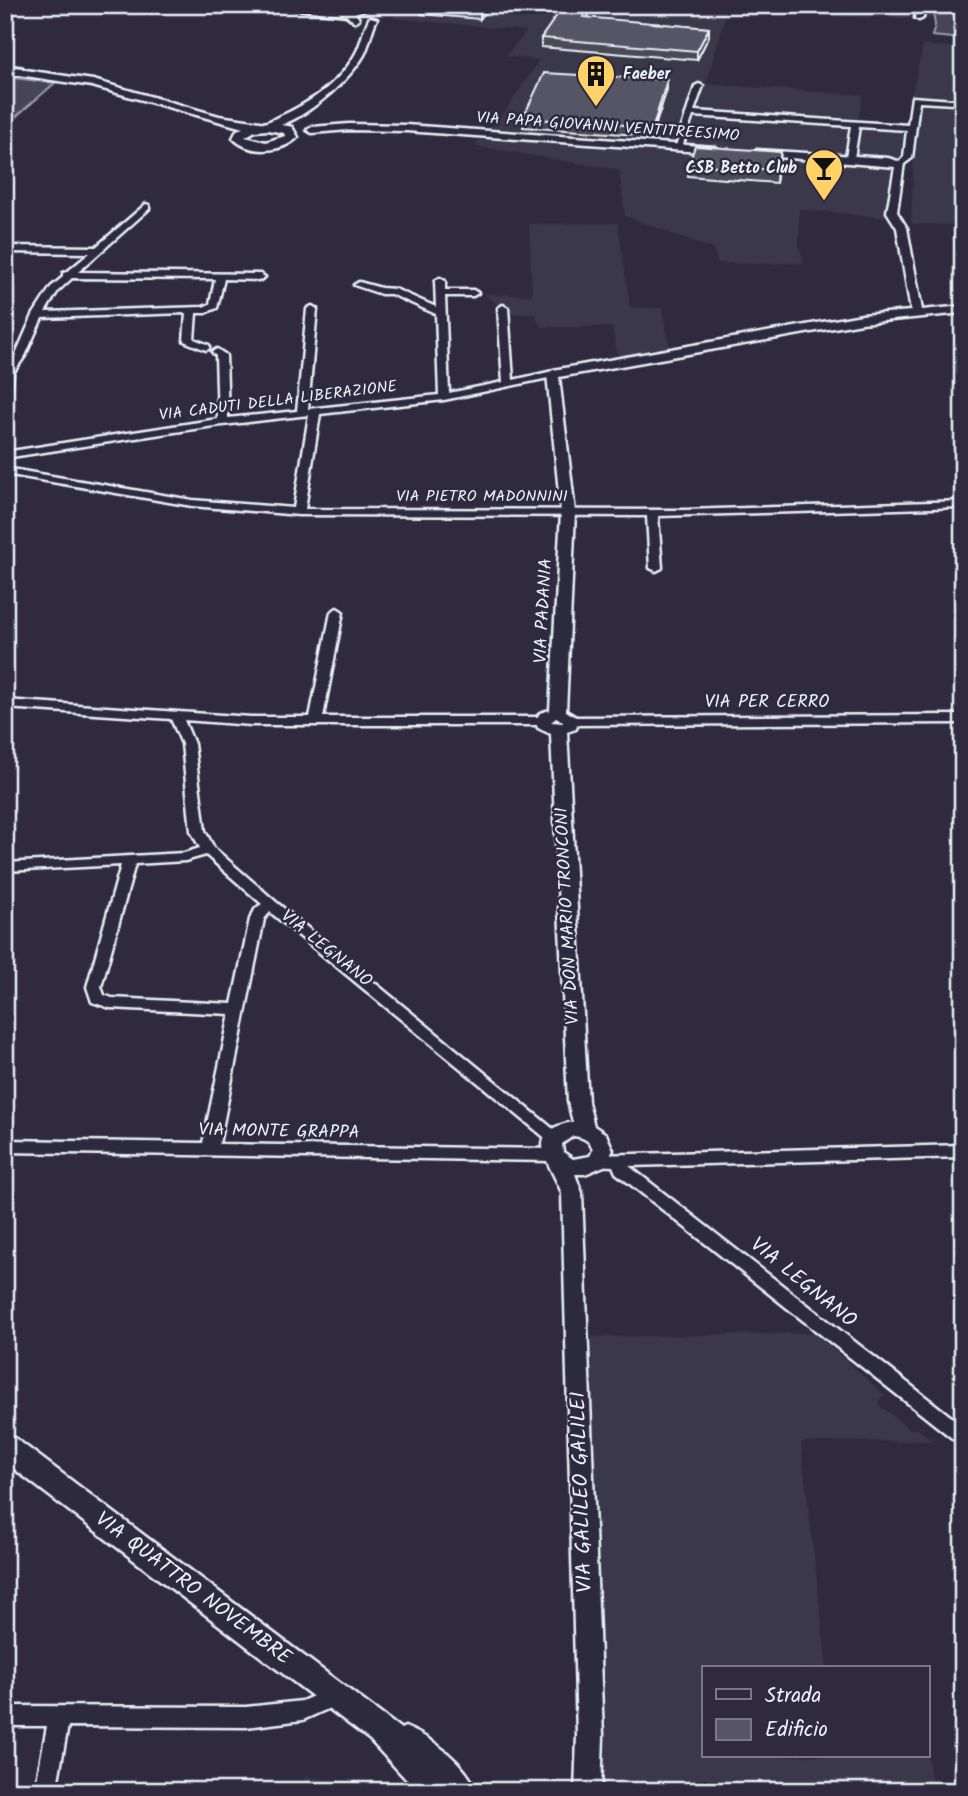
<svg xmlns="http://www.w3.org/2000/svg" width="968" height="1796" viewBox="0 0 968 1796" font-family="Kalam,sans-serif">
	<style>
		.built { fill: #3b3749 }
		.green { fill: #464455; stroke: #979aa6; stroke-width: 2 }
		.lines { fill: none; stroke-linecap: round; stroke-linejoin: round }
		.minor-casing { stroke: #e8f1f8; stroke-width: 5 }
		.tertiary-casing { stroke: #e8f1f8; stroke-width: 5 }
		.primary-casing { stroke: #e8f1f8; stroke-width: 5 }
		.motorway-casing { stroke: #e8f1f8; stroke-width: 6 }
		.minor { fill: #2f2a3d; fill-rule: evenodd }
		.tertiary { fill: #2f2a3d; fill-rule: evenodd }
		.primary { fill: #2f2a3d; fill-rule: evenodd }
		.motorway { fill: #2f2a3d; fill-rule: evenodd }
		.wall { fill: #4b4957; stroke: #e8f1f8; stroke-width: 2 }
		.shaded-wall { fill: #3d3c47; stroke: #e8f1f8; stroke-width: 2 }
		.building { fill: #575565; stroke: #e8f1f8; stroke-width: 2 }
		.labels { text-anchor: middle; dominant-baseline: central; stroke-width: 5; stroke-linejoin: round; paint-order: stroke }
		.far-poi-label { font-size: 16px; font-weight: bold; fill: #e8f1f8; stroke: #2f2a3d; text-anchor: start }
		.far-street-label { font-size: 16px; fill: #e8f1f8; stroke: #2f2a3d }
		.street-label { font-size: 18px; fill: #e8f1f8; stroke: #2f2a3d }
		.near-street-label { font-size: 21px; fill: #e8f1f8; stroke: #2f2a3d }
	</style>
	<rect width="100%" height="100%" fill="#2f2a3d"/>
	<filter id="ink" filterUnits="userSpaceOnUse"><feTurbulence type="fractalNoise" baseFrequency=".0143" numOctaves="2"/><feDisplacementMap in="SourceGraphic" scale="14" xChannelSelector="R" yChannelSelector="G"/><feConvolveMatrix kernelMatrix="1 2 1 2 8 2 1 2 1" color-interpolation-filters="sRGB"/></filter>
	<g filter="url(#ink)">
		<!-- built -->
		<path class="built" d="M403,5H934L933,19L832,16L726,6L723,25L706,84L863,95L858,120L905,124L900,161L885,218L799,209V246L804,263L757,264L717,263L713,249L625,216L619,170L474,146L508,107L539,60L505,56L527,31L392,18Z
			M923,45L963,48V225L911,224L915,123L906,121Z
			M618,223L630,307L662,308L670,349L618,358L612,327H541L535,314H510L483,294L532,295L529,224Z
			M815,1333L885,1395L879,1400V1405L910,1429H918L933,1441L801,1442L827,1668H704V1756L928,1755L933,1791H602L591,1337Z
			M305,1777L386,1784L392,1787L391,1791H303Z"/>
		<!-- green -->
		<path class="green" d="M933,11H963V39L932,36L935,25Z
			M5,77L55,83L5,126Z"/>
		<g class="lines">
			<defs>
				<path id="minor" d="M918,5H925L923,18L919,20L915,18Z
					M699,84L703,86L694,111L908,125L912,97L954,100L958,102L954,104L919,102L912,158L900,167L896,165L904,157L907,130L859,127L854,158L850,160L846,158L851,126L693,116L682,147L675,149L695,86Z
					M146,204L149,205V209L78,272L260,274L265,277L260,280L224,279L217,308L205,313H196L194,339L209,345V349L206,350L184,341L186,313L42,318L25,356L13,373L10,407L5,410V370L15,356L33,315L51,287L63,277V273L67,272L90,253L5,252V246L96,247ZM72,278L215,279L210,304L203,307L45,312L58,291Z
					M440,278L445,281V290H473L478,293L473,296H445L449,393L503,382L498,308L503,305L508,308L513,380L553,371L558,374L553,377L444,400L320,414L305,509L686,510L963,501V507L658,516L662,568L656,571L650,568L647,516L299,515L192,506L5,474V468L192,500L294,508L309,415L214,426L5,458V452L218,419L216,356L212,352L217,349L226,355L228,418L297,411L307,309L312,306L317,309L308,409L439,395L436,314L391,294H381L354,285L359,282L381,288L395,289L436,307L435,281Z
					M337,608L343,612L323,717H543L549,721L543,725H251L184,720L194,744L205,831L214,848L276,902L563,1137L561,1141H549L270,912L264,919L219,1144L553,1149L559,1151L561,1155L559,1159L553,1161L5,1152V1140L203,1143L230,1014L110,1008L92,1002L87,987L121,865L5,871V863L184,853L200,848L191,831L182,744L171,719L5,708V700L251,717H310L331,612ZM206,855L262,904L256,908L250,919L232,1004L112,998L104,995L101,987L135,864L185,861Z
					M963,715V723L572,725L566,721L572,717Z
					M963,1145V1157L629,1166L963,1426V1445L957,1442L616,1173L613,1166L591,1165L589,1161L591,1157L597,1155Z
					M334,1687L341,1689L344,1696L341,1703L303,1720L246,1727L68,1726L56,1791H35L47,1726H5V1706L246,1707L302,1701Z"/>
				<path id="tertiary" d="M259,5L347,10L365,5H381L355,13L359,19L355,22L346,15Z
					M370,17L377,19C371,30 370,44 364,55C348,83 292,132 259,129V125C295,112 337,89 356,53C362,42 363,29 370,17Z
					M349,124L406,125L715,147L720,150L715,153L406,131L349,130L312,133L307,130L312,127Z
					M757,150L888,158L904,163L897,212L907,228L922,310L963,306V313L862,323L559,377L575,512L566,711L579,719L576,729L567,732L588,1102L594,1126L606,1134L613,1150L604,1166L585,1174H575L582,1193L603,1736L601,1791H575L577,1736L562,1193C550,1163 521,1131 573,1122L568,1102L551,734L538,728L535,721L540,713L550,710L561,512L547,374L553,370L862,315L911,311L897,228L887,212L895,167L753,155V151ZM556,718L563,721V723L551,722ZM573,1136C583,1137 590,1140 593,1150L590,1156L573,1159L563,1152L562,1144Z"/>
				<path id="primary" d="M5,67L93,80L219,116L288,126L292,127L298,137C282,153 249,155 233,138L237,130L243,128L92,86L5,73ZM268,130L284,133L285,136L266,142L245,137L255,131Z
					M5,1435L15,1438L401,1729L405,1727C434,1739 464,1762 477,1791H417L370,1740L5,1462Z"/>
				<path id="motorway" d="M5,66L22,68L24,71L17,75L5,74Z"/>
			</defs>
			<!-- minor casing -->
			<use href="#minor" class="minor-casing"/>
			<!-- tertiary casing -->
			<use href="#tertiary" class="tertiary-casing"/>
			<!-- primary casing -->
			<use href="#primary" class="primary-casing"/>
			<!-- motorway casing -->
			<use href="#motorway" class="motorway-casing"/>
			<!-- minor -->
			<use href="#minor" class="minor"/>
			<!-- tertiary -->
			<use href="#tertiary" class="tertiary"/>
			<!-- primary -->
			<use href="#primary" class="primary"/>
			<!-- motorway -->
			<use href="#motorway" class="motorway"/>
		</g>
		<!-- wall -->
		<path class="wall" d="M421,5H490L480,19L421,14Z
			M553,5H595L587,18L709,28V36L697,60L541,47V38L564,6Z
			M667,80V89L652,136L523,127V118Z
			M781,152L779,164L776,183L688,176L689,164Z"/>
		<!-- shaded-wall -->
		<path class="shaded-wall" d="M484,5H490L480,19V10Z
			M590,5H595L582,26L583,17Z
			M709,28V36L697,60V51Z
			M667,80V89L652,136L653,127Z
			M781,152L779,164L776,183L777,170Z"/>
		<!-- building -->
		<path class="building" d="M421,5H484L480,10Z
			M564,5H590L583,17L709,28L697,51L541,38Z
			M544,73L667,80L653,127L523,118Z
			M695,146L781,152L777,170L689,164Z"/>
	</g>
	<!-- icons -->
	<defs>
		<symbol id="building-pin" viewBox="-11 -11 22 30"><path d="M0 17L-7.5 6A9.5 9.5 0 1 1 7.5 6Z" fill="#ffd166" stroke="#2f2a3d"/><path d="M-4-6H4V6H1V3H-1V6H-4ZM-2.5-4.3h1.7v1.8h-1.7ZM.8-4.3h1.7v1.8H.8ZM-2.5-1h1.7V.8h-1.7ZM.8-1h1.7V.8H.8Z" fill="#111"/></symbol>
		<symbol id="bar-pin" viewBox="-11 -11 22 30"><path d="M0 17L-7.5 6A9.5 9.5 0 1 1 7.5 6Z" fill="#ffd166" stroke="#2f2a3d"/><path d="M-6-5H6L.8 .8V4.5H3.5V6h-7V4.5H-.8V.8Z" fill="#111"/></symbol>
	</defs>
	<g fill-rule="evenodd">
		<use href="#building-pin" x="574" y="52" width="44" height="60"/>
		<use href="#bar-pin" x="802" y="146" width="44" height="60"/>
	</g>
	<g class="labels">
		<!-- far-poi labels -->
		<g class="far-poi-label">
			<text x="623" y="74">Faeber</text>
			<text x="797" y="168" text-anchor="end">CSB Betto Club</text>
		</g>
		<!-- far-street labels -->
		<g class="far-street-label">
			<text transform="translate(608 127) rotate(4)">VIA PAPA GIOVANNI VENTITREESIMO</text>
			<text transform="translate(278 401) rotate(-7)">VIA CADUTI DELLA LIBERAZIONE</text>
			<text x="482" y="496">VIA PIETRO MADONNINI</text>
		</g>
		<!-- street labels -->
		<g class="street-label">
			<text transform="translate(544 611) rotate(-87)">VIA PADANIA</text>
			<text x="767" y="702">VIA PER CERRO</text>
			<text transform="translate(568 916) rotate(-93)">VIA DON MARIO TRONCONI</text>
			<text transform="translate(326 949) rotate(39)">VIA LEGNANO</text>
			<text transform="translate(279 1132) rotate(1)">VIA MONTE GRAPPA</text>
		</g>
		<!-- near-street labels -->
		<g class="near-street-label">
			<text transform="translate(803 1283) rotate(39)">VIA LEGNANO</text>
			<text transform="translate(582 1492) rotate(-92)">VIA GALILEO GALILEI</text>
			<text transform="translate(193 1589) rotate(37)">VIA QUATTRO NOVEMBRE</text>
		</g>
	</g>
	<!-- margin -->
	<rect width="968" height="1796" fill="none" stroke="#2f2a3d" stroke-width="28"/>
	<rect x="14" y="14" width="940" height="1768" fill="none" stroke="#e8f1f8" stroke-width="2.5" filter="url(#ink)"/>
	<!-- legend -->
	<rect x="702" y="1666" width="228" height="91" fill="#2f2a3d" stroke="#797a88" stroke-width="2"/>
	<rect x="716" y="1689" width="35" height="10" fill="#2f2a3d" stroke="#797a88" stroke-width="2"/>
	<text x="765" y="1702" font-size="21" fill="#e8f1f8">Strada</text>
	<rect x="716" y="1719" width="35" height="21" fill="#575565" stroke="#797a88" stroke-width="2"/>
	<text x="765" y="1736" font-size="21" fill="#e8f1f8">Edificio</text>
</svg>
